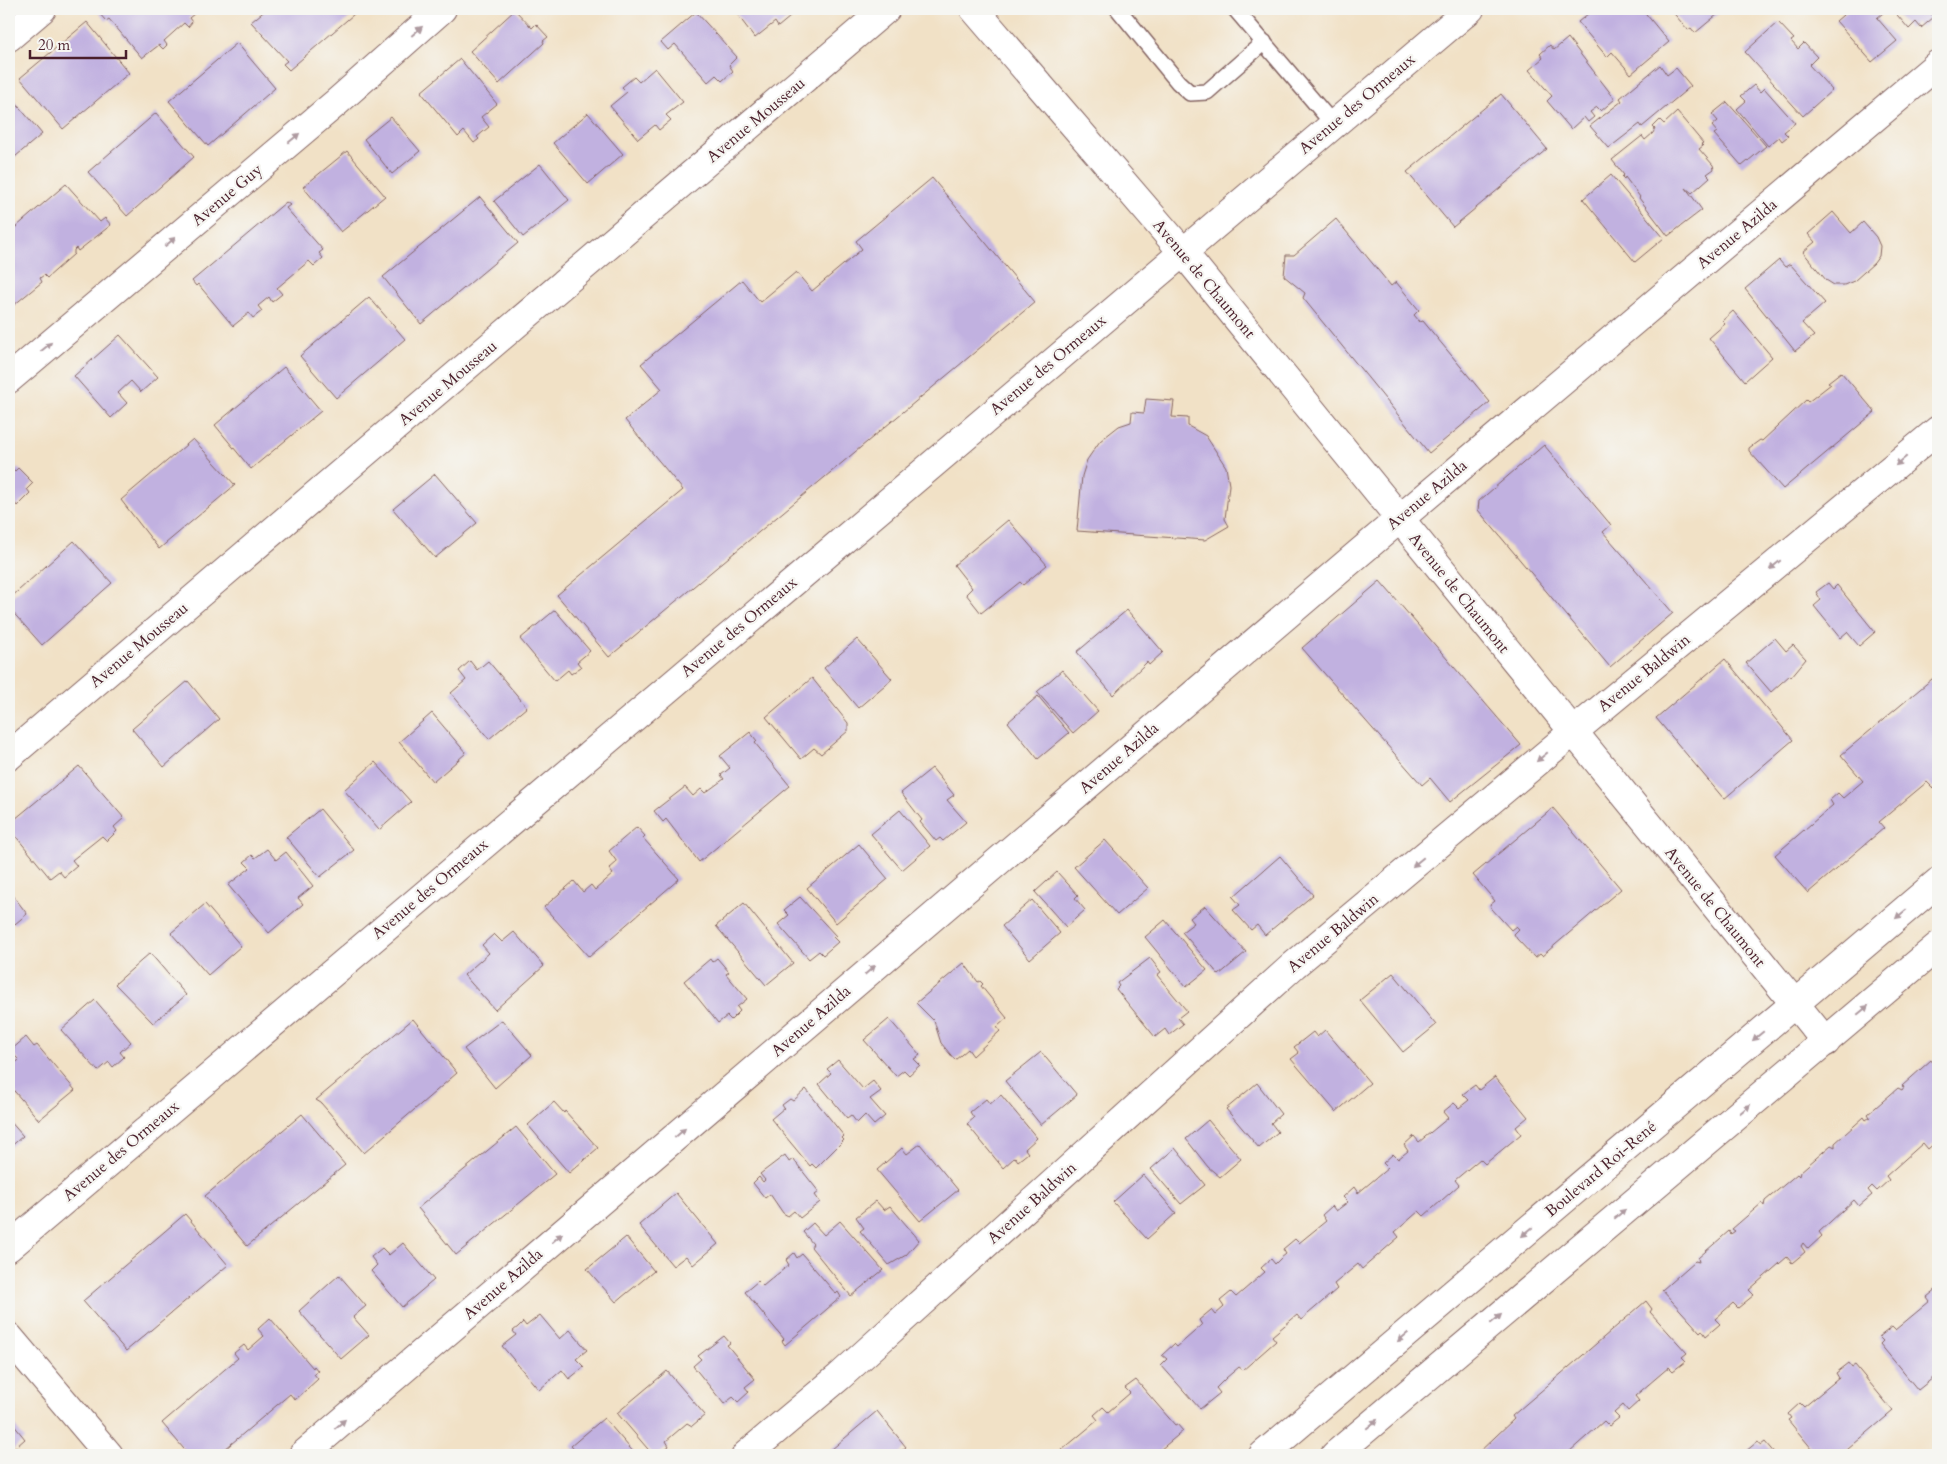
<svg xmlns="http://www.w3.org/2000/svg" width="1947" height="1464" viewBox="0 0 1947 1464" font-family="Cardo,serif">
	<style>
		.building { fill: #c1b1e0 }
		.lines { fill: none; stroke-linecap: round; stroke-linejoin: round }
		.service-casing { stroke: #846361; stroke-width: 18 }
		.minor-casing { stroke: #846361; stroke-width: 30 }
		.tertiary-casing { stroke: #846361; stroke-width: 30 }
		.service { stroke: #fff; stroke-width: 15 }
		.minor { stroke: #fff; stroke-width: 28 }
		.tertiary { stroke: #fff; stroke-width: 28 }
		.oneway { fill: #ae9aa0 }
		.labels { text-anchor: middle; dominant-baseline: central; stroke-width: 4.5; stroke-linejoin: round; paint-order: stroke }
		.street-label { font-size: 16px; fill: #4a1f2b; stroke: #f6f6f2 }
	</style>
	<rect width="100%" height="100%" fill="#f6f6f2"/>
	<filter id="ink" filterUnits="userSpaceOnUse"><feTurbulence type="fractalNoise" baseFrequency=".02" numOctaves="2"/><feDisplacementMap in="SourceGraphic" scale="10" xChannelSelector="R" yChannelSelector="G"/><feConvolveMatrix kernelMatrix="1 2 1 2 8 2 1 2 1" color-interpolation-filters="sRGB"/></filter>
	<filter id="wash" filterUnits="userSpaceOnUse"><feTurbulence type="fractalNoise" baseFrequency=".0096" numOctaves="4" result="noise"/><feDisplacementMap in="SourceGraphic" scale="20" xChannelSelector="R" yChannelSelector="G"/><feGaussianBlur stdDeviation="1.12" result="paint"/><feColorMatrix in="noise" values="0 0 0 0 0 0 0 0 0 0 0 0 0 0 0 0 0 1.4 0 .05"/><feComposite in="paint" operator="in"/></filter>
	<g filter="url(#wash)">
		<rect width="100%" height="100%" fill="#f1e1c6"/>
		<g id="blocks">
			<!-- building -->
			<path class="building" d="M102,9H200L189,18L192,22L188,27L184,23L164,41L167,45L163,49L159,45L142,58L109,19L106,21L98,12Z
				M267,9H350L354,14L289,70L283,64L287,61L251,22Z
				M733,9H784L790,17L778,27L775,22L755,38Z
				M1594,9H1642L1669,42L1631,74L1612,52L1607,57L1578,22Z
				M1670,9H1724L1695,33L1691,28L1688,30Z
				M1850,9H1879L1883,13L1877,18L1897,41L1872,62L1836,21Z
				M1892,9H1932L1929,12L1934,17L1921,28L1916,22L1909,29Z
				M515,10L532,28L536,24L548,37L543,41L544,43L499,84L470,51Z
				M696,12L737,57L729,65L733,71L722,81L716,75L708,82L675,44L668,50L661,42Z
				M87,22L129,73L63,129L20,78Z
				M1778,22L1794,39L1791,41L1798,49L1804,43L1817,57L1809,65L1832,90L1803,116L1745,52Z
				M1568,38L1615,99L1601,111L1597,107L1590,112L1594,117L1588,122L1584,117L1571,129L1547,101L1552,96L1529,70L1543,58L1540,54L1550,45L1554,50Z
				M237,43L275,88L208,146L169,101Z
				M460,59L497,104L481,117L489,127L477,137L479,139L474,143L464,131L458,137L421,92Z
				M1660,65L1667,75L1676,68L1691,86L1642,127L1640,124L1609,148L1590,126L1622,101L1620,98Z
				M655,68L683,102L666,115L671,120L659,130L655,125L638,139L610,106L627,92L622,87L634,77L639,82Z
				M1754,85L1760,92L1764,88L1795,123L1784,132L1788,136L1782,141L1779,137L1768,146L1737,109L1746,101L1741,96Z
				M1501,94L1547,149L1453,227L1407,172Z
				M9,95L42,134L9,162Z
				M1727,102L1766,146L1742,166L1714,134L1717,132L1712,126L1718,121L1712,114Z
				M1677,112L1703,143L1701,144L1703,146L1699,149L1713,165L1714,169L1707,174L1710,177L1692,193L1686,188L1702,210L1668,236L1639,198L1640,197L1625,177L1624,179L1622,177L1624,175L1612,160L1642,136L1645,140L1653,133L1655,129L1653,127L1660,120L1664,124Z
				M156,113L194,157L127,216L88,172Z
				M588,113L623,154L588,184L553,143Z
				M391,117L420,151L392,174L364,139Z
				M347,151L385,196L341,232L303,187Z
				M540,164L569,200L523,237L494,201Z
				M1611,175L1664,238L1635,262L1583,199Z
				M932,178L1035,302L609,657L557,595L683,490L625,420L662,389L641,364L742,280L760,302L796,272L812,291L862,249L856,241Z
				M66,184L100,222L105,218L111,225L78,251L76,248L74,250V254L47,278L44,275L40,278L42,282L14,305L12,303L9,305V233Z
				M480,197L518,243L421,324L383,277Z
				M286,202L290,205L286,208L323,250L319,253L323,258L314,266L309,261L277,288L282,294L272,302L269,297L258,306L262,311L253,318L249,313L233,326L198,284L196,286L192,281Z
				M1833,212L1851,233L1863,222L1876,237L1880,246L1879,256L1874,263L1854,281L1844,285H1834L1826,280L1803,252L1815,242L1808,234Z
				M1336,219L1391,286L1396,282L1419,310L1414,315L1420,322L1423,321L1490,402L1429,453L1303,298L1305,293L1284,276L1286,255H1294Z
				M1779,260L1785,267L1790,264L1825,303L1802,323L1814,336L1795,351L1745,289Z
				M369,297L405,339L336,398L300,356Z
				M1733,311L1772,357L1745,381L1709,338L1725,324L1722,321Z
				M120,335L158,377L141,392L131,381L118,393L127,403L111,418L74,376Z
				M284,367L321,411L251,469L215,425Z
				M1841,372L1875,412L1783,489L1749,451V448L1760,440L1762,441L1806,400L1808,402L1831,384L1828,382Z
				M1146,399L1174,401L1172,417L1188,418V426L1206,436L1226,467L1229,485L1225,519L1229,526L1205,540L1077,531L1082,476L1087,460L1100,441L1119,426L1131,422L1132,412L1144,413Z
				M193,439L235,485L159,549L121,500Z
				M1544,445L1611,525L1603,532L1673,613L1610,667L1478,510L1479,501Z
				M9,465L15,471L18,468L33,483L27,489L30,493L17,506L14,502L9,507Z
				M435,474L477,523L435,558L393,509Z
				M1008,520L1047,565L1023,585L1020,582L981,613L966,594L972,588L954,565Z
				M74,541L112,583L42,645L9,608V599Z
				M1380,581L1521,745L1450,802L1430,778L1422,785L1302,648Z
				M1828,583L1833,589L1837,585L1875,632L1859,646L1847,632L1840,638L1814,606L1821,600L1816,592Z
				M555,610L590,651L577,662L581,667L571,674L568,670L555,681L520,639Z
				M1127,610L1163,652L1149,665L1147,662L1113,695L1077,652Z
				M1775,638L1786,651L1793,645L1806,659L1791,677L1790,675L1771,692L1746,663Z
				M857,639L892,679L858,708L824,668Z
				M1725,659L1793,740L1724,799L1656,718Z
				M470,661L477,670L488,661L527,707L489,739L451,693L466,680L459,671Z
				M1062,670L1098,711L1073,733L1037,692Z
				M1938,674V784L1933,788L1927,782L1879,822L1884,828L1808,893L1775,855L1833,805L1830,800L1838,793L1843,798L1863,781L1841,755Z
				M812,678L848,723V731L821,754L814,748L801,759L766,717Z
				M188,681L219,719L164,767L132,729Z
				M1038,696L1069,733L1038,759L1008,722Z
				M432,713L466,753L433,782L399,742Z
				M750,732L757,741L755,743L790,786L699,862L666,819L663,822L654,811L685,787L693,796L701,789L705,793L724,779L721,775L730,768L720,756Z
				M375,762L411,802L379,830L344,790Z
				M79,766L124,818L114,827L117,831L107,841L102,836L72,860L77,866L64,877L59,871L50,878L9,828V824Z
				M932,768L954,795L947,800L966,822L943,841L940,838L936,841L920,822L922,820L901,793Z
				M1553,808L1621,889L1542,956L1540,954L1535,958L1517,939L1514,934L1519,929L1516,926L1511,930L1492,909L1490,905L1495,901L1473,875Z
				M320,809L354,850L320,877L286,837Z
				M900,810L930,846L902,870L871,834Z
				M637,827L645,836L643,838L679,879L589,957L544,907L574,881L583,892L591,885L595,890L605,881L613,874L609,869L617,862L609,851Z
				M1105,840L1148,888L1117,915L1074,867Z
				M859,844L888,879L836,923L807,888Z
				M267,849L276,860L286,852L313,886L298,898L303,904L269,933L228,885L250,868L244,862L252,855L255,858Z
				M1280,856L1313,895L1265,935L1257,925L1251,930L1233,910L1240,905L1233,897Z
				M1057,872L1078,895L1075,898L1085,910L1066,927L1035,892Z
				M9,890L27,914L15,924L10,919L9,920Z
				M800,897L836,936L833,937L838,942L823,955L819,951L809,959L778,924L789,915L784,910Z
				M1032,900L1060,933L1030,959L1002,926Z
				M744,903L793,963L766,985L716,926Z
				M205,904L241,946L208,975L171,933Z
				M1205,906L1246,952L1219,975L1182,932L1194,923L1190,918Z
				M1165,920L1207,970L1186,987L1145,937Z
				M514,932L544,966L495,1010L464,975L489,953L482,945L494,934L502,942Z
				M150,953L186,995L153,1023L115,984Z
				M717,958L729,972L726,974L747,999L737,1007L740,1011L731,1020L727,1016L718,1023L684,981L710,959L712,962Z
				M1150,958L1161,972L1157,975L1187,1011L1178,1018L1183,1024L1169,1035L1165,1029L1155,1037L1116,989L1119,986L1117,983Z
				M964,963L978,982L980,981L983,984L981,986L1007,1018L997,1027L1000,1031L973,1056L968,1049L955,1060L941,1043L934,1021L916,1003Z
				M1393,973L1436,1025L1403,1052L1360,1000Z
				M95,1000L131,1042L120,1052L124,1057L113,1067L109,1062L98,1071L61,1030Z
				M413,1019L457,1073L364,1153L321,1103L316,1100Z
				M889,1019L920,1055L914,1059L920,1065L909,1075L904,1070L896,1076L864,1040Z
				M502,1020L532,1055L495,1088L464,1049Z
				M1325,1030L1370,1083L1336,1112L1291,1059L1299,1053L1294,1047L1313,1032L1317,1037Z
				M26,1037L34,1047L37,1045L75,1090L39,1120L9,1085V1068L19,1060L10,1051Z
				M1041,1052L1077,1095L1041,1125L1005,1081Z
				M1938,1055V1130L1935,1133L1938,1140L1928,1149L1923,1143L1886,1176L1889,1180L1877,1191L1872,1186L1868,1190L1872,1195L1859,1206L1854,1200L1819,1232L1822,1236L1808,1249L1803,1243L1801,1246L1805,1252L1792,1263L1787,1257L1749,1290L1754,1295L1738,1308L1733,1303L1715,1319L1720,1324L1706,1336L1702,1330L1700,1332L1662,1290L1695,1261L1699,1262L1698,1258L1729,1231L1731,1234L1735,1231L1732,1229L1762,1203L1764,1206L1765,1201L1797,1174L1799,1176L1800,1172L1831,1145L1835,1147V1143L1864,1117L1866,1120L1870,1117L1868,1114L1898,1088L1902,1090L1904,1087L1902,1086L1931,1060L1933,1063Z
				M838,1060L863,1089L873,1081L881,1091L870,1099L885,1116L874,1125L865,1115L857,1123L851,1115L847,1118L819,1084L831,1073L827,1069Z
				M1495,1077L1528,1117L1516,1127L1521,1134L1485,1164L1480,1159L1455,1180L1459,1185L1424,1216L1419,1211L1395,1232L1399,1237L1362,1269L1358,1264L1334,1284L1337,1289L1301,1320L1297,1315L1272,1336L1276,1341L1243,1370L1239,1367L1226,1378L1216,1388L1220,1393L1200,1409L1161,1365L1167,1359L1162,1355L1174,1344L1177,1347L1202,1325L1199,1320L1211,1310L1215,1315L1224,1307L1220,1301L1231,1292L1236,1297L1265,1272L1261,1268L1271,1259L1275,1264L1281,1258L1286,1254L1283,1249L1295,1239L1299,1243L1326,1221L1322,1215L1332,1206L1336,1211L1348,1202L1343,1197L1354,1187L1358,1193L1388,1168L1383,1163L1393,1154L1398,1159L1408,1151L1404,1145L1414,1136L1419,1142L1448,1118L1443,1112L1454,1103L1459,1108L1469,1100L1463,1094L1475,1085L1479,1090Z
				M1257,1083L1281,1114L1271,1123L1278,1132L1259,1148L1226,1109Z
				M806,1089L844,1136L842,1138L844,1140L816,1168L812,1164L810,1166L771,1119L784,1108L782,1105L790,1099L793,1101Z
				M1001,1095L1037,1138L1025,1149L1028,1153L1018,1161L1015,1157L1003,1168L967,1124L974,1118L970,1112L986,1099L990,1104Z
				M554,1102L564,1113L565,1111L598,1148L569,1173L528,1125Z
				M302,1114L345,1165L247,1246L205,1196Z
				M9,1120L23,1136L9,1148Z
				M1208,1120L1241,1159L1220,1177L1208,1167L1186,1139Z
				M516,1127L555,1174L456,1255L418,1208Z
				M920,1144L958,1190L920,1221L877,1170L902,1148L907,1154Z
				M1175,1148L1205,1185L1181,1204L1151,1169Z
				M785,1155L789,1162L793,1159L819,1192L815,1195L820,1202L800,1218L794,1211L788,1216L783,1213L770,1194L765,1198L753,1183L759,1177L763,1182L765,1180L760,1174Z
				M1143,1175L1176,1213L1147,1239L1113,1202Z
				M676,1193L718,1244L693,1265L686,1256L673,1266L639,1225Z
				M876,1201L884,1210L890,1206L919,1240L906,1255L889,1265L860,1231L864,1228L856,1217Z
				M185,1214L228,1265L126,1351L83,1301Z
				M840,1221L883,1270L851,1296L811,1247L813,1244L803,1232L813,1223L824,1235Z
				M626,1237L654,1271L616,1302L587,1269Z
				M403,1243L434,1280L402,1307L371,1271L377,1265L371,1257L382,1248L389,1255Z
				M794,1253L797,1258L802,1254L836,1294L838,1292L841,1297L785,1345L782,1341L784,1339L745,1292L758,1281L763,1286L775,1276L789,1265L786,1260Z
				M339,1275L366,1306L353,1317L369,1335L341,1359L299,1311Z
				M1938,1288V1374L1918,1390L1880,1344L1883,1341L1879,1337L1892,1327L1895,1330L1930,1301L1927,1297Z
				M1646,1301L1652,1309L1650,1312L1687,1353L1682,1357L1686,1361L1673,1371L1669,1367L1635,1396L1639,1401L1628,1411L1623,1405L1614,1413L1619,1418L1609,1426L1604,1421L1569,1452L1571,1455H1476L1514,1419L1512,1416Z
				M540,1315L560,1339L570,1330L587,1350L576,1359L584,1367L569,1379L562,1370L539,1390L502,1346L516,1335L513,1331L518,1327L523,1322L526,1326Z
				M270,1318L313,1368L314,1366L318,1371L314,1374L318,1379L295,1400L290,1394L218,1455H189L162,1423L238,1358L234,1353L244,1345L248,1350L264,1336L258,1329Z
				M724,1336L730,1343L727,1345L755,1379L745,1387L749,1392L738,1402L733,1397L724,1404L693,1366L701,1359L698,1356Z
				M1849,1363L1852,1367L1855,1365L1893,1411L1841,1455H1817L1788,1420L1791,1418L1788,1414L1800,1403L1804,1407L1839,1378L1836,1373Z
				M667,1371L705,1415L692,1426L687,1423L666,1441L669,1446L658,1455H653L617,1413Z
				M1136,1380L1175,1425L1177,1424L1183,1431L1154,1455H1056L1098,1420L1094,1415L1103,1407L1108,1412L1130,1393L1125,1388Z
				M877,1411L906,1447L897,1455H825Z
				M604,1418L636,1455H579L571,1446Z
				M9,1419L25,1439L9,1453Z
				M1757,1442L1761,1445L1765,1442L1776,1455H1747L1745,1452Z"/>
		</g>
	</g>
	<g filter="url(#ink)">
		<use href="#blocks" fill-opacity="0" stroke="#846361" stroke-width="1"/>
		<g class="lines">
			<defs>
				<path id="service" d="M1118,9L1178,82L1190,93L1207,92L1264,42
					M1235,9L1333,124"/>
				<path id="minor" d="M974,9L1182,251L1826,1042
					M9,37L42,9
					M9,379L337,102L442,9
					M9,756L886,9
					M9,1337L109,1455
					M303,1455L1358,554L1938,64
					M746,1455L839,1377L1294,965L1573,732L1938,430"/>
				<path id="tertiary" d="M9,1247L1470,9
					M1263,1455L1938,882
					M1335,1455L1938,946"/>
			</defs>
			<!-- service casing -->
			<use href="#service" class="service-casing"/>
			<!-- minor casing -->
			<use href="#minor" class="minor-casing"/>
			<!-- tertiary casing -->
			<use href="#tertiary" class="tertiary-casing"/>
			<!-- service -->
			<use href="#service" class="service"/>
			<!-- minor -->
			<use href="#minor" class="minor"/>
			<!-- tertiary -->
			<use href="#tertiary" class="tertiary"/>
		</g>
		<!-- one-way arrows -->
		<defs><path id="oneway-solid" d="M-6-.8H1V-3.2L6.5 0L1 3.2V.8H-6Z" transform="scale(1.25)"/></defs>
		<g class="oneway">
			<use href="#oneway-solid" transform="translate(417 31) rotate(-41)"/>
			<use href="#oneway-solid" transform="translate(294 138) rotate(-40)"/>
			<use href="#oneway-solid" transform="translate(170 242) rotate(-40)"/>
			<use href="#oneway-solid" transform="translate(46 347) rotate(-40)"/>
			<use href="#oneway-solid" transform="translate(1901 461) rotate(140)"/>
			<use href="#oneway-solid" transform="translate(1775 565) rotate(140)"/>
			<use href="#oneway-solid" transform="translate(1542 757) rotate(140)"/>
			<use href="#oneway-solid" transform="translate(1418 862) rotate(140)"/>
			<use href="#oneway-solid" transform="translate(1901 914) rotate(140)"/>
			<use href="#oneway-solid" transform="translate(870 970) rotate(-41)"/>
			<use href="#oneway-solid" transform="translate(1863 1010) rotate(-40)"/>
			<use href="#oneway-solid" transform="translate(1758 1036) rotate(140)"/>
			<use href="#oneway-solid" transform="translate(1745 1109) rotate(-40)"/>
			<use href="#oneway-solid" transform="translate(680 1133) rotate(-41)"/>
			<use href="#oneway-solid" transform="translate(1620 1214) rotate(-40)"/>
			<use href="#oneway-solid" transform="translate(1527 1232) rotate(140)"/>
			<use href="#oneway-solid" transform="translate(557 1238) rotate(-41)"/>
			<use href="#oneway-solid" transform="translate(1496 1319) rotate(-40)"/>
			<use href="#oneway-solid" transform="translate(1403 1337) rotate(140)"/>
			<use href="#oneway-solid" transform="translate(340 1424) rotate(-41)"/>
			<use href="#oneway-solid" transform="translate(1372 1424) rotate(-40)"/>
		</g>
	</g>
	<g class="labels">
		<!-- street labels -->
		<g class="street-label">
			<text transform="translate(1357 104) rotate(-40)">Avenue des Ormeaux</text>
			<text transform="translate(756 120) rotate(-40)">Avenue Mousseau</text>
			<text transform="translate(227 195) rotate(-40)">Avenue Guy</text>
			<text transform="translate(1737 234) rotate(-40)">Avenue Azilda</text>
			<text transform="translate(1204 279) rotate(50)">Avenue de Chaumont</text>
			<text transform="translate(1048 365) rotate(-40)">Avenue des Ormeaux</text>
			<text transform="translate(448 383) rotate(-40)">Avenue Mousseau</text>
			<text transform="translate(1427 495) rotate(-40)">Avenue Azilda</text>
			<text transform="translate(1459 593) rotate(51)">Avenue de Chaumont</text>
			<text transform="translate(739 627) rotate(-40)">Avenue des Ormeaux</text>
			<text transform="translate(139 645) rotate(-40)">Avenue Mousseau</text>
			<text transform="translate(1644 673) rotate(-39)">Avenue Baldwin</text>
			<text transform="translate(1119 758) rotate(-41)">Avenue Azilda</text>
			<text transform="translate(430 889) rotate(-40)">Avenue des Ormeaux</text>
			<text transform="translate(1715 907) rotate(51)">Avenue de Chaumont</text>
			<text transform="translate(1333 933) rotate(-40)">Avenue Baldwin</text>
			<text transform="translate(811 1021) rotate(-41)">Avenue Azilda</text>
			<text transform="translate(121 1151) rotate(-40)">Avenue des Ormeaux</text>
			<text transform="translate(1601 1169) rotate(-40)">Boulevard Roi-René</text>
			<text transform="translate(1032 1203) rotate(-42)">Avenue Baldwin</text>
			<text transform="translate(503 1284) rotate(-41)">Avenue Azilda</text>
		</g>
	</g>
	<!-- margin -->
	<rect width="1947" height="1464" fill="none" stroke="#f6f6f2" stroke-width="30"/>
	<!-- scale -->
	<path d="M30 50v8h96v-8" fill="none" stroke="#4a1f2b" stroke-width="2.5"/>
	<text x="38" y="50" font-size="15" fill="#4a1f2b" stroke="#f6f6f2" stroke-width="4" paint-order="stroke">20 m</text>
</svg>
